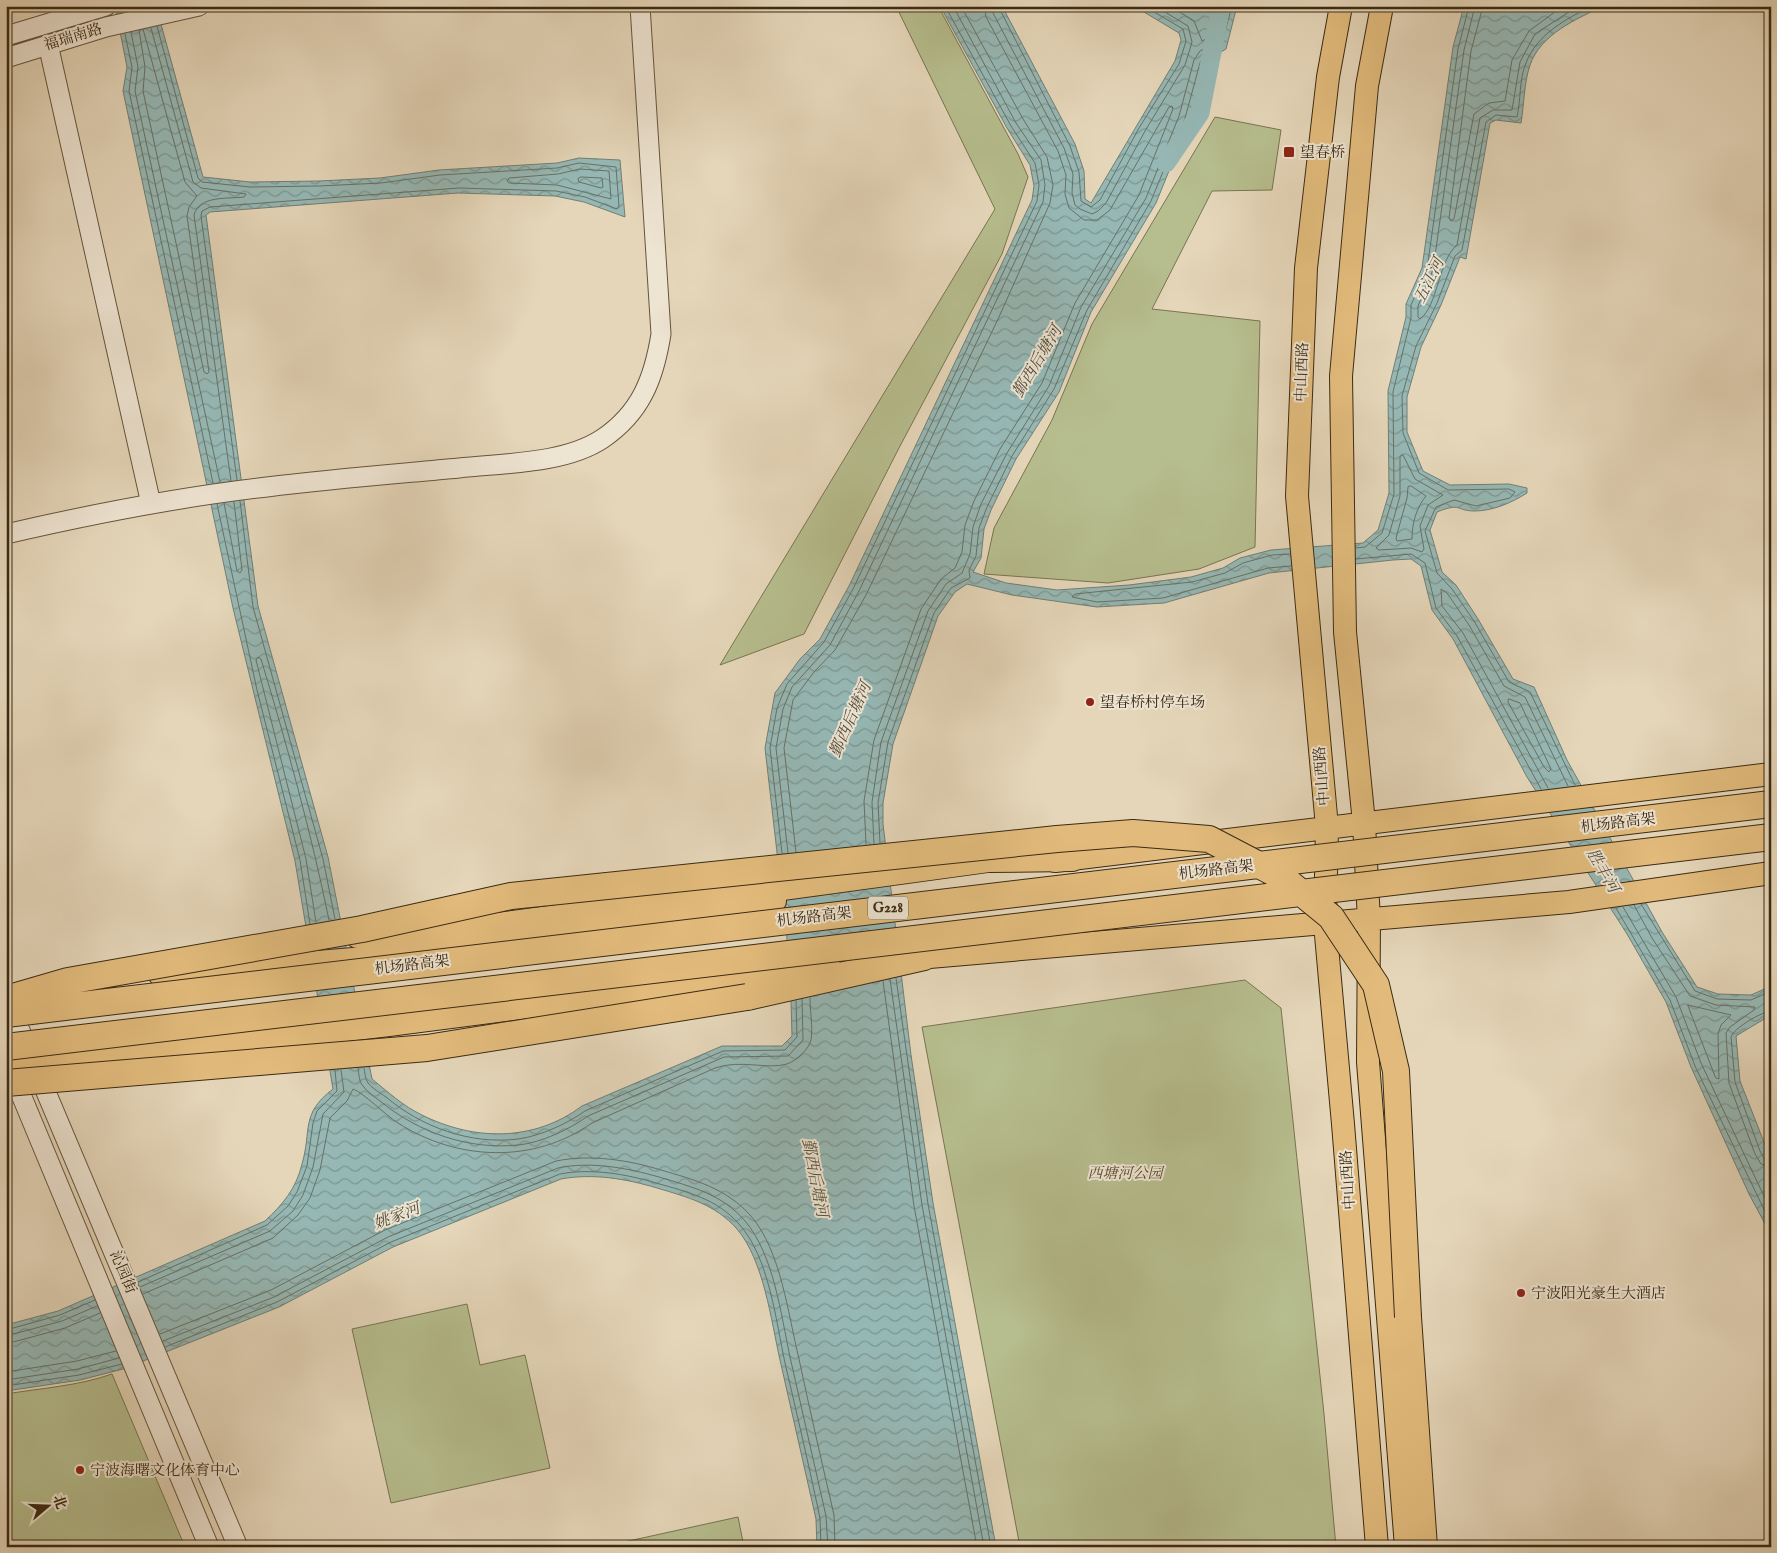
<svg xmlns="http://www.w3.org/2000/svg" width="1777" height="1553" viewBox="0 0 1777 1553" font-family="'IM FELL English','Noto Serif SC',serif">
	<style>
		.green { fill: #b6bd8e; stroke: #787450 }
		.water { fill: url(#water-waves); stroke: #727f74 }
		.lines { fill: none; stroke-linecap: round; stroke-linejoin: round }
		.shore { stroke: #687164; stroke-width: 1 }
		.canal { stroke: #96b8b5; stroke-width: 19 }
		.minor-casing { stroke: #66553c; stroke-width: 21 }
		.major-casing { stroke: #3b2a13; stroke-width: 24 }
		.highway-casing { stroke: #3b2a13; stroke-width: 28 }
		.minor { stroke: #eee4d2; stroke-width: 19 }
		.major { stroke: #e2bb7c; stroke-width: 22 }
		.highway { stroke: #e2bb7c; stroke-width: 26 }
		.highway-bridge-casing { stroke: #3b2a13; stroke-width: 28; stroke-linecap: butt }
		.highway-bridge { stroke: #e2bb7c; stroke-width: 26 }
		.poi-dot { fill: #8f2418; stroke: #eee4d2; stroke-width: 2 }
		.labels { text-anchor: middle; dominant-baseline: central; stroke-width: 4; stroke-linejoin: round; paint-order: stroke }
		.shield { fill: #eee4d2; stroke: #71624c; stroke-width: 1 }
		.shield-label { font-size: 14px; font-weight: bold; fill: #3b2a13 }
		.street-label { font-size: 15px; fill: #3b2a13; stroke: #eee4d2 }
		.poi-label { font-size: 15px; fill: #3b2a13; stroke: #eee4d2; text-anchor: start }
		.park-label { font-size: 15px; font-style: italic; fill: #54472c; stroke: #eee4d2 }
		.water-label { font-size: 16px; font-style: italic; fill: #524e3c; stroke: #eee4d2 }
	</style>
	<defs>
		<pattern id="water-waves" width="16" height="10" patternUnits="userSpaceOnUse" patternTransform="scale(1.25)"><rect width="16" height="10" fill="#96b8b5"/><path d="M0 5q4-4 8 0t8 0" fill="none" stroke="#7c9692"/></pattern>
	</defs>
	<rect width="100%" height="100%" fill="#e5d6b9"/>
	<filter id="stains"><feTurbulence type="fractalNoise" baseFrequency=".004" numOctaves="4"/><feColorMatrix values="0 0 0 0 .2 0 0 0 0 .09 0 0 0 0 .02 0 0 0 .5 -.17"/></filter>
	<radialGradient id="worn" r=".72"><stop offset=".6" stop-color="#630" stop-opacity="0"/><stop offset="1" stop-color="#630" stop-opacity=".3"/></radialGradient>
	<!-- green -->
	<path class="green" d="M896,6H938L1018,154L1028,177L1002,254L900,446L804,634L720,665L995,209Z
		M1215,117L1281,130L1272,190L1212,191L1152,309L1260,321L1255,547L1199,569L1108,583L984,574L994,528L1052,420L1092,324Z
		M1245,980L1281,1008L1324,1414L1336,1547H1020L922,1027Z
		M467,1304L480,1365L525,1355L550,1468L391,1503L352,1329Z
		M112,1374L185,1547H6V1394C42,1388 78,1386 112,1374Z
		M738,1517L744,1547H624V1542Z"/>
	<!-- water -->
	<path class="water" d="M115,6H156L203,177L250,182L319,181L380,178L439,170L557,163L579,158L620,160L625,217L584,202L555,196L458,193L210,212L206,215L258,606L328,857L372,1079C388,1092 403,1106 422,1115C474,1141 534,1142 582,1106L722,1046H782L792,1036L790,965L765,748L775,693L800,659L820,639L849,586L1032,200L1034,186L1030,165L1007,128L940,6H1002L1075,144L1084,171L1085,199L1091,203L1175,61L1181,40L1179,33L1134,6H1237L1226,49L1207,60L1204,66L1190,119L1156,203L1091,312L1059,392L1016,459L991,510L984,529L981,558L973,572L1006,583L1057,590L1129,585L1191,577L1223,568L1240,558L1271,550L1363,543L1378,530L1389,493L1388,391L1406,317V304L1422,268L1453,47L1464,6H1604C1576,19 1541,34 1530,65C1524,83 1524,105 1521,123L1496,120L1490,123L1466,259L1460,257L1441,305L1421,347L1407,397V432L1423,471L1450,485L1509,484L1527,488V493C1513,502 1493,511 1475,511C1455,511 1462,502 1437,512L1430,530L1442,572L1456,585L1478,619L1513,679L1534,687L1567,760L1662,932L1697,987L1718,994L1751,995L1771,986V1015L1736,1036L1740,1081L1771,1160V1235L1749,1194L1691,1067L1666,1002L1627,934L1527,777L1453,639L1432,610L1421,566L1411,559L1393,560L1269,573L1164,603L1097,607L1012,595L967,584L955,592L938,616L893,744L883,803V824L911,1055L933,1203L996,1547H817L816,1519C804,1466 792,1413 780,1360C771,1320 764,1261 737,1229C715,1204 687,1197 657,1188C627,1179 593,1173 561,1179L393,1247L279,1307L123,1369L80,1380L6,1391V1325L58,1311L265,1221C283,1204 296,1189 302,1164C312,1130 300,1114 333,1089L295,861L233,608L123,91L127,67Z"/>
	<g class="lines">
		<!-- shore -->
		<path class="shore" d="M991,6L993,13L1064,148L1073,174L1072,193L1075,205L1080,209L1092,214L1098,211L1106,203L1145,131L1185,65L1192,42L1188,26L1155,6
			M998,6L1070,146L1079,172L1081,201L1091,207L1100,200L1139,128L1179,64L1186,41L1183,29L1144,6
			M1170,6L1194,21L1202,41L1210,37L1218,6
			M1475,6L1464,50L1433,270L1418,306V317L1420,319C1438,306 1438,261 1457,245L1480,118L1493,110H1512L1520,62L1535,34L1578,6
			M1483,6L1471,51L1449,218L1451,221L1454,219L1474,114L1489,103L1505,101L1512,60L1529,31L1563,6
			M157,26L198,178L202,182L250,187L319,186L381,183L440,175L557,168L579,163L616,167L619,206L617,209L585,197L556,191L459,188L210,207L202,211L201,216L237,480
			M151,28L193,182L201,188L246,194L244,197C229,199 199,195 194,215L231,481
			M139,30L145,67L143,91L204,372L207,374L209,372L187,216L189,207L197,196L185,182L143,29
			M131,32L138,67L135,91L220,482
			M125,34L132,67L129,91L213,483
			M580,169L609,171L611,199L557,185L509,183L507,181L509,178L558,174Z
			M581,177L602,178L603,187L601,188L579,182L578,179Z
			M1403,455L1415,479L1443,495L1428,505L1420,526L1424,549L1422,552L1411,548L1379,550L1376,548L1389,535L1400,496V457Z
			M1411,486L1426,496C1416,508 1412,524 1412,539L1397,541L1396,538L1407,498L1408,487Z
			M240,501L253,607L323,859L335,919
			M224,503L237,571L240,573L242,570L234,502
			M217,504L257,690L300,860L310,924
			M1356,548L1365,547L1382,533L1394,494L1393,392L1411,318V305L1427,269L1458,49L1469,6
			M1290,554L1272,555L1243,563L1225,573L1192,582L1075,594L1072,597L1097,602L1163,598L1268,568L1291,566
			M1356,559L1411,554L1425,563L1436,608L1457,636L1541,789
			M1509,699L1520,703L1551,769L1549,772L1544,767L1508,702Z
			M1575,785L1530,692L1509,682L1474,621L1452,589L1437,573L1425,531L1436,507L1454,500L1476,506L1510,498L1515,492L1509,489L1448,490L1419,473L1403,433L1402,396L1416,346L1437,303L1455,256L1462,250L1486,122L1496,115L1517,117C1521,100 1519,79 1526,63C1537,34 1566,19 1592,6
			M1548,788L1463,633L1442,606L1441,589L1447,593L1469,625L1504,686L1525,697L1568,786
			M880,843L878,803L888,742L934,613L951,588L970,578L969,570L976,556L979,528L987,507L1012,456L1054,389L1087,310L1151,201L1185,118L1200,63L1204,56L1221,46L1232,6
			M866,844L864,801L874,740L921,609L941,579L955,568L962,552L965,525L974,501L1000,449L1042,383L1075,303L1139,195L1173,109L1172,106L1169,107L1110,210L1097,220H1084L1069,208L1065,194L1066,175L1058,151L986,17L984,6
			M874,844L872,802L881,742L928,611L946,584L962,573L970,554L973,527L981,504L1007,453L1049,386L1081,307L1146,198L1179,116L1194,60L1200,51L1216,43L1226,6
			M796,852L784,748L793,700L814,672L835,650L866,595L999,317L1050,203L1053,185L1047,157L1023,119L961,6
			M782,853L770,748L777,708L787,684L824,642L853,589L1037,201L1039,185L1035,163L1011,126L945,6
			M788,853L776,748L783,709L792,687L830,645L859,591L1043,202L1045,185L1041,160L1016,123L953,6
			M1641,904L1695,991L1717,999L1751,1000L1771,991
			M1634,905L1652,938L1690,996L1716,1005L1755,1007L1754,1010L1730,1027L1726,1033L1729,1083L1755,1154L1761,1164L1771,1167
			M1623,907L1676,997L1701,1063L1771,1211
			M1616,908L1670,1000L1695,1066L1771,1224
			M316,922L306,859L263,688L256,660L258,657L261,659C287,745 311,832 329,920
			M896,978L928,1204L991,1547
			M890,979L922,1205L984,1547
			M883,981L914,1206L977,1547
			M1688,1005L1731,1015L1721,1025L1718,1034L1719,1079L1716,1078Z
			M1771,1011C1761,1012 1734,1028 1731,1037L1735,1082L1760,1151L1765,1160L1771,1161
			M358,1068C359,1074 359,1082 363,1086C367,1092 375,1097 380,1101C419,1133 469,1150 518,1145C541,1143 570,1129 588,1116L724,1057L788,1056L803,1040L802,999
			M364,1068C365,1072 365,1079 368,1083C372,1088 380,1093 386,1097C421,1127 471,1145 518,1139C540,1136 567,1124 585,1111L723,1051L785,1050L797,1037L796,1001
			M138,1282L267,1225L288,1206L297,1192L307,1166L313,1123L317,1111L337,1091L335,1070
			M140,1287L270,1231L293,1211L303,1195L313,1167L323,1114L344,1092L341,1070
			M143,1294L273,1238L298,1215L310,1198L320,1170L330,1118L347,1101L353,1089C364,1093 385,1115 398,1123C457,1161 534,1164 592,1123L715,1068C741,1059 767,1070 787,1064C796,1061 809,1049 811,1040C813,1027 810,1011 810,998
			M6,1330L60,1315L95,1300
			M160,1334L271,1290L385,1230L556,1161C591,1154 628,1160 661,1170C695,1180 726,1188 751,1216C781,1251 788,1314 799,1359C810,1411 822,1463 834,1515L835,1547
			M6,1336L62,1321L97,1306
			M163,1341L274,1297L388,1237L558,1168C591,1161 627,1168 659,1177C692,1187 722,1194 745,1221C774,1255 781,1315 790,1357C802,1410 814,1463 826,1516L828,1547
			M6,1344L65,1328L100,1313
			M165,1347L277,1302L391,1242L560,1174C591,1168 626,1174 656,1183C688,1192 717,1199 739,1224C769,1257 776,1321 785,1363C797,1414 809,1466 820,1518L821,1547
			M6,1372L77,1361L116,1351
			M6,1380L78,1369L119,1358
			M6,1386L79,1375L122,1364"/>
		<!-- canal -->
		<path class="canal" d="M1166,163L1200,113L1221,6"/>
		<defs>
			<path id="minor" d="M6,36L106,6
				M48,44L151,504
				M6,58L106,27L199,6
				M6,534C92,514 179,497 267,487C331,479 395,474 459,468C503,463 564,464 602,439C641,413 654,378 661,334L640,6
				M8,1002L238,1547
				M12,1073L209,1547"/>
			<path id="major" d="M1341,6L1328,77L1306,268L1297,496L1327,827L1325,924L1343,1124L1377,1547
				M1382,6L1367,86L1341,376L1345,632L1364,823L1369,921L1368,1062L1406,1547
				M1055,861L1771,774
				M906,959L1569,902L1771,873
				M160,975L377,957L536,937L775,901
				M6,1071L389,1025L830,968"/>
			<path id="highway" d="M358,935L424,936L988,859L1072,858
				M747,997L924,957
				M1408,1317L1424,1547"/>
		</defs>
		<!-- minor casing -->
		<use href="#minor" class="minor-casing"/>
		<!-- major casing -->
		<use href="#major" class="major-casing"/>
		<!-- highway casing -->
		<use href="#highway" class="highway-casing"/>
		<!-- minor -->
		<use href="#minor" class="minor"/>
		<!-- major -->
		<use href="#major" class="major"/>
		<!-- highway -->
		<use href="#highway" class="highway"/>
		<defs>
			<path id="highway-bridge" d="M6,999L68,981L362,929L511,896L1057,839L1133,833L1209,839L1282,877L1331,917L1376,985L1396,1071L1408,1317
				M6,1014L1771,804
				M6,1047L1771,837
				M6,1083L427,1048L747,997"/>
		</defs>
		<!-- highway-bridge casing -->
		<use href="#highway-bridge" class="highway-bridge-casing"/>
		<!-- highway-bridge -->
		<use href="#highway-bridge" class="highway-bridge"/>
	</g>
	<!-- markers -->
	<g class="poi-dot">
		<rect x="1283" y="146" width="12" height="12" rx="2.5"/>
		<circle cx="1090" cy="702" r="5"/>
		<circle cx="1521" cy="1293" r="5"/>
		<circle cx="80" cy="1470" r="5"/>
	</g>
	<g class="labels">
		<!-- shield labels -->
		<rect class="shield" x="868" y="896.5" width="40" height="23" rx="4"/>
		<g class="shield-label">
			<text x="888" y="908">G228</text>
		</g>
		<!-- street labels -->
		<g class="street-label">
			<text transform="translate(73 37) rotate(-17)">福瑞南路</text>
			<text transform="translate(1302 372) rotate(-88)">中山西路</text>
			<text transform="translate(1322 776) rotate(-95)">中山西路</text>
			<text transform="translate(1618 823) rotate(-7)">机场路高架</text>
			<text transform="translate(1216 870) rotate(-7)">机场路高架</text>
			<text transform="translate(814 917) rotate(-7)">机场路高架</text>
			<text transform="translate(412 965) rotate(-7)">机场路高架</text>
			<text transform="translate(1348 1180) rotate(-94)">中山西路</text>
			<text transform="translate(123 1272) rotate(67)">沁园街</text>
		</g>
		<!-- poi labels -->
		<g class="poi-label">
			<text x="1300" y="152">望春桥</text>
			<text x="1100" y="702">望春桥村停车场</text>
			<text x="1531" y="1293">宁波阳光豪生大酒店</text>
			<text x="90" y="1470">宁波海曙文化体育中心</text>
		</g>
		<!-- park labels -->
		<g class="park-label">
			<text x="1125" y="1173">西塘河公园</text>
		</g>
		<!-- water labels -->
		<g class="water-label">
			<text transform="translate(1430 281) rotate(-64)">五江河</text>
			<text transform="translate(1038 362) rotate(-59)">鄞西后塘河</text>
			<text transform="translate(851 720) rotate(-66)">鄞西后塘河</text>
			<text transform="translate(1602 871) rotate(60)">胜丰河</text>
			<text transform="translate(814 1178) rotate(79)">鄞西后塘河</text>
			<text transform="translate(397 1217) rotate(-21)">姚家河</text>
		</g>
	</g>
	<!-- margin -->
	<rect width="1777" height="1553" fill="none" stroke="#e5d6b9" stroke-width="25"/>
	<rect x="8" y="8" width="1762" height="1538" fill="none" stroke="#3b2a13" stroke-width="2.5"/>
	<rect x="12" y="12" width="1752" height="1528" fill="none" stroke="#3b2a13"/>
	<!-- north arrow -->
	<g transform="translate(48 1506) rotate(71)" stroke="#eee4d2" stroke-width="4" paint-order="stroke">
	<path d="M0-4L9 19L0 12L-9 19Z" fill="#3b2a13"/>
	<text y="-8" font-size="14" font-weight="bold" text-anchor="middle" fill="#3b2a13">北</text>
	</g>
	<rect width="100%" height="100%" filter="url(#stains)"/>
	<rect width="100%" height="100%" fill="url(#worn)"/>
</svg>
